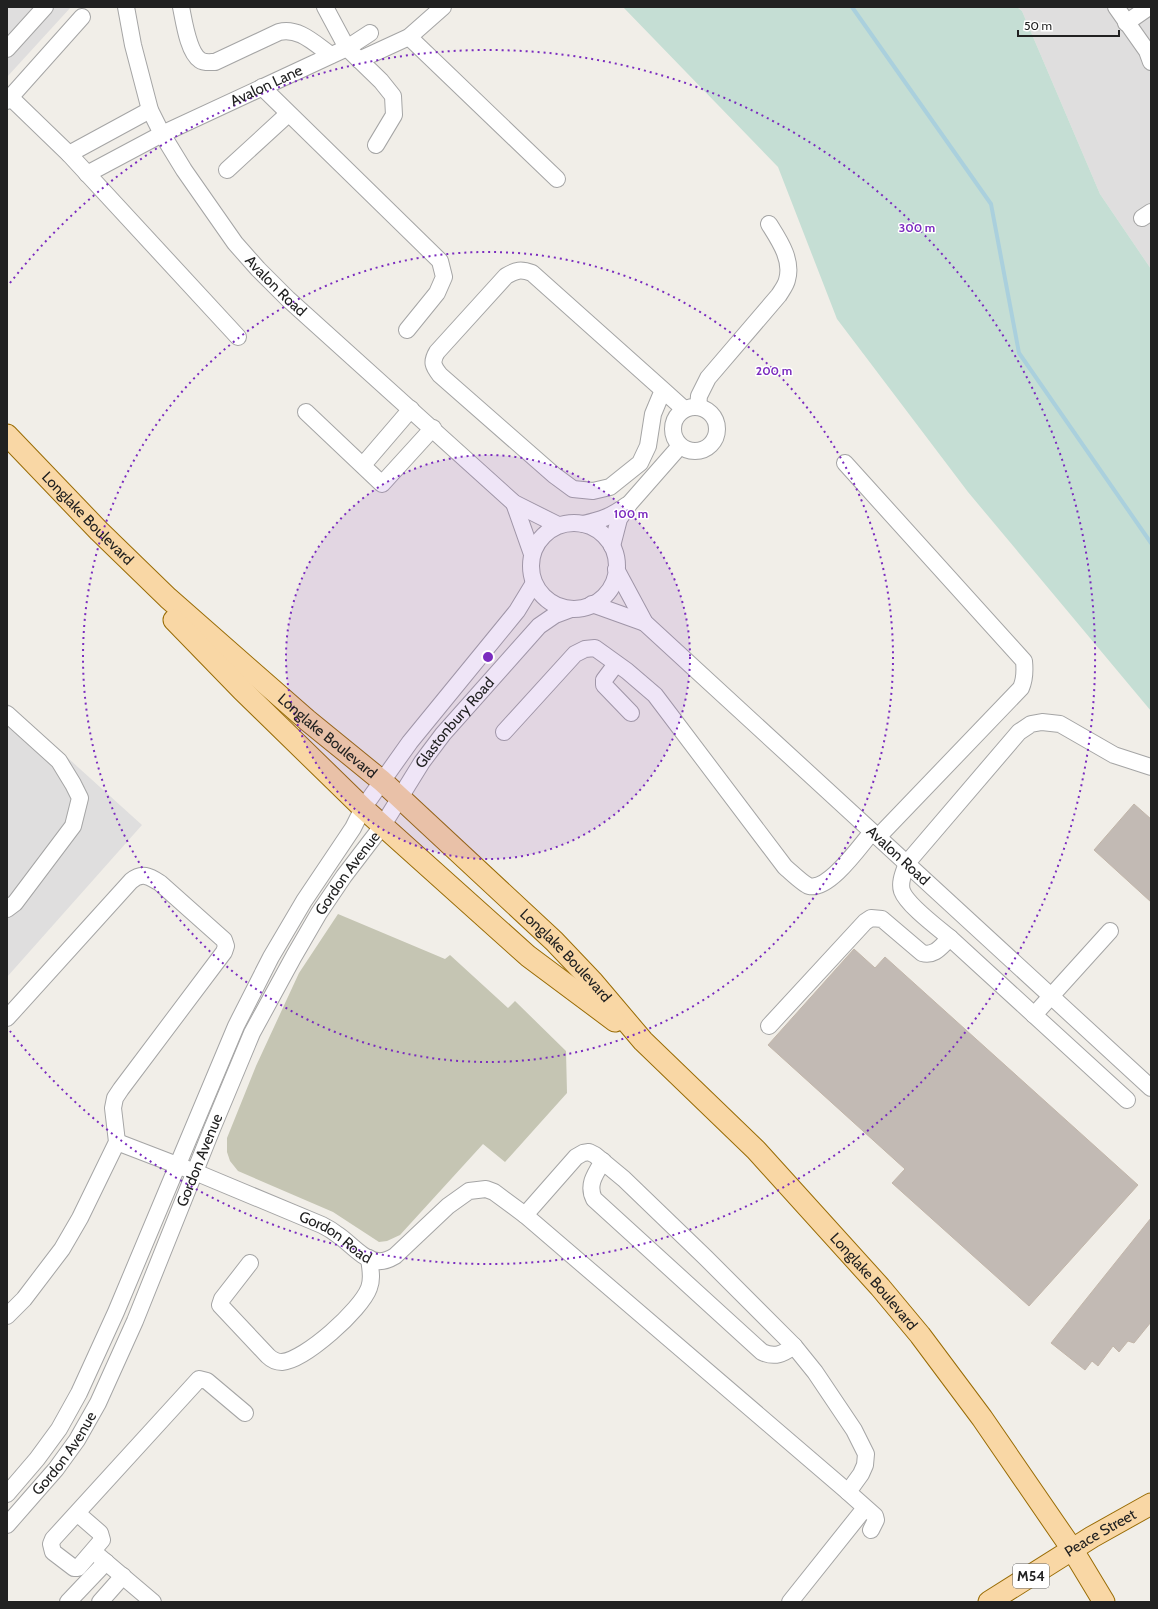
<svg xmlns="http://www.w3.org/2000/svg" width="1158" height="1609" viewBox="0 0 1158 1609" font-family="Cabin,sans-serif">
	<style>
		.residential { fill: #dfdede }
		.construction { fill: #c5c5b3 }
		.wetland { fill: #c5ded4 }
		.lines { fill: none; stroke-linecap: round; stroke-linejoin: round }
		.stream { stroke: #aad0dd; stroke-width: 4 }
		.building { fill: #c2bab4; stroke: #c2b6aa }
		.minor-casing { stroke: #a5a5a5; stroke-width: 18 }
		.major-casing { stroke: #996c05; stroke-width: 23 }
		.minor { stroke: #fff; stroke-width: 16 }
		.major { stroke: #f9d7a5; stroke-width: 21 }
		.ring { fill: none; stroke: #7b2cbf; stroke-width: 2; stroke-dasharray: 2 4 }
		.labels { text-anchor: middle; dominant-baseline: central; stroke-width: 3; stroke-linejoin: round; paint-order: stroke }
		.shield { fill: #fff; stroke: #646464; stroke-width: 1 }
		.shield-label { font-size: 14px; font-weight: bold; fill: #212121 }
		.street-label { font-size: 15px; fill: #212121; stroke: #fff }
		.centre { fill: #7b2cbf; stroke: #fff; stroke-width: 2 }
		.ring-label { font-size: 12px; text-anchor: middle; font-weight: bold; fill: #7b2cbf; stroke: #fff; stroke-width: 3; stroke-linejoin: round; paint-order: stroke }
	</style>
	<rect width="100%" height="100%" fill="#f1eee8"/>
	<!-- residential -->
	<path class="residential" d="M7,7H71L7,77Z
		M1017,7H1151V269L1100,194L1022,11Z
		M7,703L142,825L7,977Z"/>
	<!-- construction -->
	<path class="construction" d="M338,914L445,959L450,955L508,1008L515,1001L566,1051L567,1093L505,1162L483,1144L400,1235L387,1241L379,1242L333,1212L238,1171L230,1161L227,1152V1138L256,1066L299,973Z"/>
	<!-- wetland -->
	<path class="wetland" d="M623,7H1017L1022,11L1100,194L1151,269V711L968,492L837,319L778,167Z"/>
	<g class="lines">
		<!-- stream -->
		<path class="stream" d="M852,7L991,204L1019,353L1151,543"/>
	</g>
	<!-- building -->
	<path class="building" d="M1134,804L1151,819V902L1094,850Z
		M854,949L875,968L885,957L1138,1185L1029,1306L892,1183L905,1169L768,1045Z
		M1151,1218V1322L1134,1343L1128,1341L1119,1352L1113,1346L1098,1366L1092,1361L1085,1370L1051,1343Z"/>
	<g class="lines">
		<defs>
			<g id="minor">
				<path id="s1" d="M126,7L133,45L150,110L162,134L184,170L235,243L258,269L288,299L514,503L558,525"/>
				<path d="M181,7C184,21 188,52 200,60C204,63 210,62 215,62L279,32C299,27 315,44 331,55"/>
				<path d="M325,7L347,48L381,81L393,96L394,115L376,145"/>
				<path d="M1116,7L1147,51L1151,62"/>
				<path d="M1126,23L1149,7"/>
				<path d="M409,37L557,179"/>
				<path d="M7,49L45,7"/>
				<path d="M359,60L409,37L443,7"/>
				<path d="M262,87L440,261L444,277L437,293L407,330"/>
				<path d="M10,97L69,154L238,337"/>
				<path d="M7,101L82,17"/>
				<path d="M69,154L150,110"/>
				<path d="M227,170L288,114"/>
				<path id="s2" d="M87,174L162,134L347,48L370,33"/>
				<path d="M1142,218L1151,212"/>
				<path d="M663,390L653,414L648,446L640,463L610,487L593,491L573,489L554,475L440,375C433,366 431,362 437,352L506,276C516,270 521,269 532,273L663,390L684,409"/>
				<circle cx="695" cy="429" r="22"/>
				<path d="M698,407L699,396L708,378L779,295C782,290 786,285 787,280C793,260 779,240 769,224"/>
				<path d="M306,412L382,484L433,428"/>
				<path d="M845,463L1024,661C1025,671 1025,679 1021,688L878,837"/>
				<path d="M363,465L411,409"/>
				<path d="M514,503L532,554"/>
				<circle cx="574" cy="566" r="43"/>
				<path d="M583,524C602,520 612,516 627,505"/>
				<path d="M612,546L619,519L630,503L680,446"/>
				<path id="s3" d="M616,569L645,623L1151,1088"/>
				<path d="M592,604L645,623"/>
				<path d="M616,664L604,680V685L631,713"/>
				<path d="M7,714L59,761L73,784L80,798L73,826L15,903L7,909"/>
				<path d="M504,732L575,654L585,649L595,648L627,671L655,695L785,867C790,871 803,884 809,886C829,891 860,846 872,832"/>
				<path d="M950,938L1127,1100"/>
				<path d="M1034,1015L1110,931"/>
				<path d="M7,1018L131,881C142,872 149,876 160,883L224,940L226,946L224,952L121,1089L115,1098L113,1108L117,1142L80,1218L62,1249L24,1299L7,1316"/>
				<path d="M769,1026L865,922L871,918L882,919L922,953C935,957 942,945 950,938C938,928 907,905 902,891C899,882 904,872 907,863L1019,732L1031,724L1042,722L1060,724L1114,755L1151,767"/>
				<path id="s4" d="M117,1142L195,1172L322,1225C328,1228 333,1231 338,1235C350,1243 362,1259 377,1261C384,1262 390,1259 395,1256L448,1206L469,1191L486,1189L494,1192L525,1215L576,1157L583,1153L589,1152L595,1155L624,1179L706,1258L794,1346L815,1372L854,1430L866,1454L865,1465L861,1474L848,1492L875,1516L876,1520L871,1530"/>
				<path d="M603,1161C595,1174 587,1185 594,1199L762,1352C775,1358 783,1354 794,1346"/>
				<path d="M525,1215L848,1492"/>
				<path d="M250,1263L222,1299L220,1305L268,1356C272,1360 276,1362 282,1362C305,1360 361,1310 369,1288C373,1278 370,1268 369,1258"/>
				<path d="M7,1494L37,1459L59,1429L79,1393L116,1312L236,1026L271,957L304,901L353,828L363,808L410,742L517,611L534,583"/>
				<path d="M77,1513L100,1533L102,1540L78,1568H74L53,1552L51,1544L53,1539L199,1379L207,1381L245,1413"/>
				<path id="s5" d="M7,1525L56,1469L77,1440L98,1403L135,1321L212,1129L252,1033L294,956L319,913L344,876L383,825L422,762L443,734L539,626L555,615L571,609"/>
				<path d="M94,1552L153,1602"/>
				<path d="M68,1602L106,1562"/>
				<path d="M100,1602L123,1576"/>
				<path d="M790,1602L865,1508"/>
			</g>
			<g id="major">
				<path id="s6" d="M7,435L99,531L168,598L307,720L382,781L554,941L593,982L643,1041L756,1150L880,1287L920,1335L982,1418L1072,1549L1104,1602"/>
				<path d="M174,620L242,690L363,808L528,956L615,1021"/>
				<path id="s7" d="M989,1602L1092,1537L1151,1504"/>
			</g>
		</defs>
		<!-- minor casing -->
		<use href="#minor" class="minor-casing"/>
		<!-- major casing -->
		<use href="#major" class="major-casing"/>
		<!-- minor -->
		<use href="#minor" class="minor"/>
		<!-- major -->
		<use href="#major" class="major"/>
	</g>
	<!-- distance rings -->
	<circle cx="488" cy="657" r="202" fill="#7b2cbf" fill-opacity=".12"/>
	<g class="ring">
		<circle cx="488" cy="657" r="202"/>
		<circle cx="488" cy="657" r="405"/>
		<path d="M10 283A607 607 0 1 1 10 1031"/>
	</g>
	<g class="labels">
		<!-- shield labels -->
		<rect class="shield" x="1013" y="1564" width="36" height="24" rx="3"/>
		<g class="shield-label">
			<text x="1031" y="1576">M54</text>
		</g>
		<!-- street labels -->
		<g class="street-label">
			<text stroke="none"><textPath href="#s2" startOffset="200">Avalon Lane</textPath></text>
			<text stroke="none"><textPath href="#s1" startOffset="323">Avalon Road</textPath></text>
			<text stroke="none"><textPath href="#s6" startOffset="116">Longlake Boulevard</textPath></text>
			<text stroke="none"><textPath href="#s5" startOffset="925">Glastonbury Road</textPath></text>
			<text stroke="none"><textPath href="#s6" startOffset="440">Longlake Boulevard</textPath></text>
			<text stroke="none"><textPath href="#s3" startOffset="405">Avalon Road</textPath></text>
			<text stroke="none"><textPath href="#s5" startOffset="740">Gordon Avenue</textPath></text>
			<text stroke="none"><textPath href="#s6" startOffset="764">Longlake Boulevard</textPath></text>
			<text stroke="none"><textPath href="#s5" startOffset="416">Gordon Avenue</textPath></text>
			<text stroke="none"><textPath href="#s4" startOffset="239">Gordon Road</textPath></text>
			<text stroke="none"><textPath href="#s6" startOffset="1213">Longlake Boulevard</textPath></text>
			<text stroke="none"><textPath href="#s5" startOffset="92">Gordon Avenue</textPath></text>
			<text stroke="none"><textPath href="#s7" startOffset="131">Peace Street</textPath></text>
		</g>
	</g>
	<circle cx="488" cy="657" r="6" class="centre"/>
	<g class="ring-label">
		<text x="917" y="232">300 m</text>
		<text x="774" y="375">200 m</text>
		<text x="631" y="518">100 m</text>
	</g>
	<!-- border -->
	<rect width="1158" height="1609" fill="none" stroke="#212121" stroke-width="16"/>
	<!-- scale -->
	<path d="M1018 30v6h101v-6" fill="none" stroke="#212121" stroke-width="2"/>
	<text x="1024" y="30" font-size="12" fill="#212121" stroke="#ffffff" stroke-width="3" paint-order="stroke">50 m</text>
</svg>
